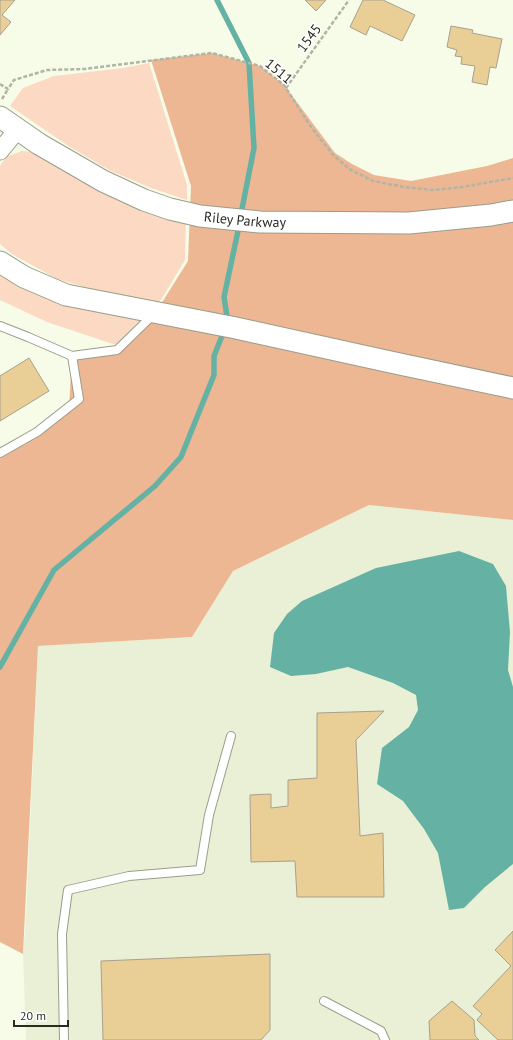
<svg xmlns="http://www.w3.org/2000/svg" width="513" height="1040" viewBox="0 0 513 1040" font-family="'PT Sans',sans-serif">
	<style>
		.built { fill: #eaf0d5 }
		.green { fill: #fbd9c2 }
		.forest { fill: #edb793 }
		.water { fill: #65b2a4 }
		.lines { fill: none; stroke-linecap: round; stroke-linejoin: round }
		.stream { stroke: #65b2a4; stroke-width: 5.5 }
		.building { fill: #e9cf96; stroke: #a8a08e }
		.service-casing { stroke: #999d8b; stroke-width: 10 }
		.minor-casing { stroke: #999d8b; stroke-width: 19 }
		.tertiary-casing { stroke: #999d8b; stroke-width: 23 }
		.path { stroke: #b1b5a5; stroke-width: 2.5; stroke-dasharray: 4 2; stroke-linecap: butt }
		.service { stroke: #fff; stroke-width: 8 }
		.minor { stroke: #fff; stroke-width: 17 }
		.tertiary { stroke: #fff; stroke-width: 21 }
		.labels { text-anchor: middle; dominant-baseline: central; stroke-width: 3; stroke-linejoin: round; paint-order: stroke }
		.street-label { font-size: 14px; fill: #2a2c24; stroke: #fff }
	</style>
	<rect width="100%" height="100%" fill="#f7fce8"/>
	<!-- built -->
	<path class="built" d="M369,505L513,520V1040H26L23,954L26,918L38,646L192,637L233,571Z"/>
	<!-- green -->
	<path class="green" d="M149,63L187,185V200L151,188L111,171L70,147L10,106L23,88L54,76L123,68Z
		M22,151L45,153L186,218L185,260L156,308L57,279L12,254L0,244V166L6,157Z
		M0,266L145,316L116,345L47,322L0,300Z"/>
	<!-- forest -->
	<path class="forest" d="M212,53L260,66L284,85L335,153L352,164L374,175L411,181L487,166L513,158V520L369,505L233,571L192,637L38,646L23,954L0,942V453L69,407L72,356L117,350L156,312L188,261L191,186L151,60Z"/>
	<!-- water -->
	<path class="water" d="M459,551L493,564L506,586L510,632L508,670L513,687V864L485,887L464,908L449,910L438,853L424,829L403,801L377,784L382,748L409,727L418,710L416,695L393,683L348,667L316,674L291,676L270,667L274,633L287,614L302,601L376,568Z"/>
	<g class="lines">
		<!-- stream -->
		<path class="stream" d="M217,0L249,63L254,148L242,209
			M228,323L224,297L238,231
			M0,667L54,570L155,486L181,457L214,375V356L222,336"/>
	</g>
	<!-- building -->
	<path class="building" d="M0,0H15L2,15L11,22L0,35Z
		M305,0H326L316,11Z
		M363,0H383L415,15L402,41L370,26L366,35L350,27Z
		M451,26L473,30L472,33L502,39L496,68L490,67L487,85L472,82L475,66L461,64L462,57L455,56L457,50L447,47Z
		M29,358L49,391L0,421V376Z
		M384,711L356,740L360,836L383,833L384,897H297L295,861L251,862L250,795L271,794V808L288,806V780L317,778V713Z
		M513,931V1040H498L477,1020L482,1014L473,1006L511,966L495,950Z
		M270,954V1030L261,1040H103L101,961Z
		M452,1001L474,1020L475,1036L479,1040H430L429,1021Z"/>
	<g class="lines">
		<defs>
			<path id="service" d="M0,326L28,337L72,356L117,350L153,315
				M0,453L37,432L79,399L72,356
				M324,1001L381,1031L385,1040
				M64,1040L62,934L68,890L129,876L200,870L209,815L231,736"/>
			<path id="minor" d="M0,151L18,129"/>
			<g id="tertiary">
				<path id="s1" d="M0,117L39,144L103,181L144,200L170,209L200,216L260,222L409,223L491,215L513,211"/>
				<path d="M0,262L24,277L66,295L236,328L395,363L513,388"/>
			</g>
		</defs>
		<!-- service casing -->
		<use href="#service" class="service-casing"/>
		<!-- minor casing -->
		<use href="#minor" class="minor-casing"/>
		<!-- tertiary casing -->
		<use href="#tertiary" class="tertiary-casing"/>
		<!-- path -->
		<path class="path" d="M0,84L8,89L14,80L47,70L85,69L212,53L260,66L284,85L311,127L334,156L351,170L373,181L404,187L433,190L463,187L513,178
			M286,88L349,0
			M2,99L8,89"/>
		<!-- service -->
		<use href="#service" class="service"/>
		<!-- minor -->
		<use href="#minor" class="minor"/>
		<!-- tertiary -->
		<use href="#tertiary" class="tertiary"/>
	</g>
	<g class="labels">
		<!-- street labels -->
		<g class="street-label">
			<text transform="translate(309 38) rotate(-54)">1545</text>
			<text transform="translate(279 71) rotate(40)">1511</text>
			<text stroke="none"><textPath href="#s1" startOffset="270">Riley Parkway</textPath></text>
		</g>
	</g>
	<!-- scale -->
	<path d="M14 1020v6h54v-6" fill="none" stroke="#2a2c24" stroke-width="2"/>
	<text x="20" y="1020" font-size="12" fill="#2a2c24" stroke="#ffffff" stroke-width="3" paint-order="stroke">20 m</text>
</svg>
